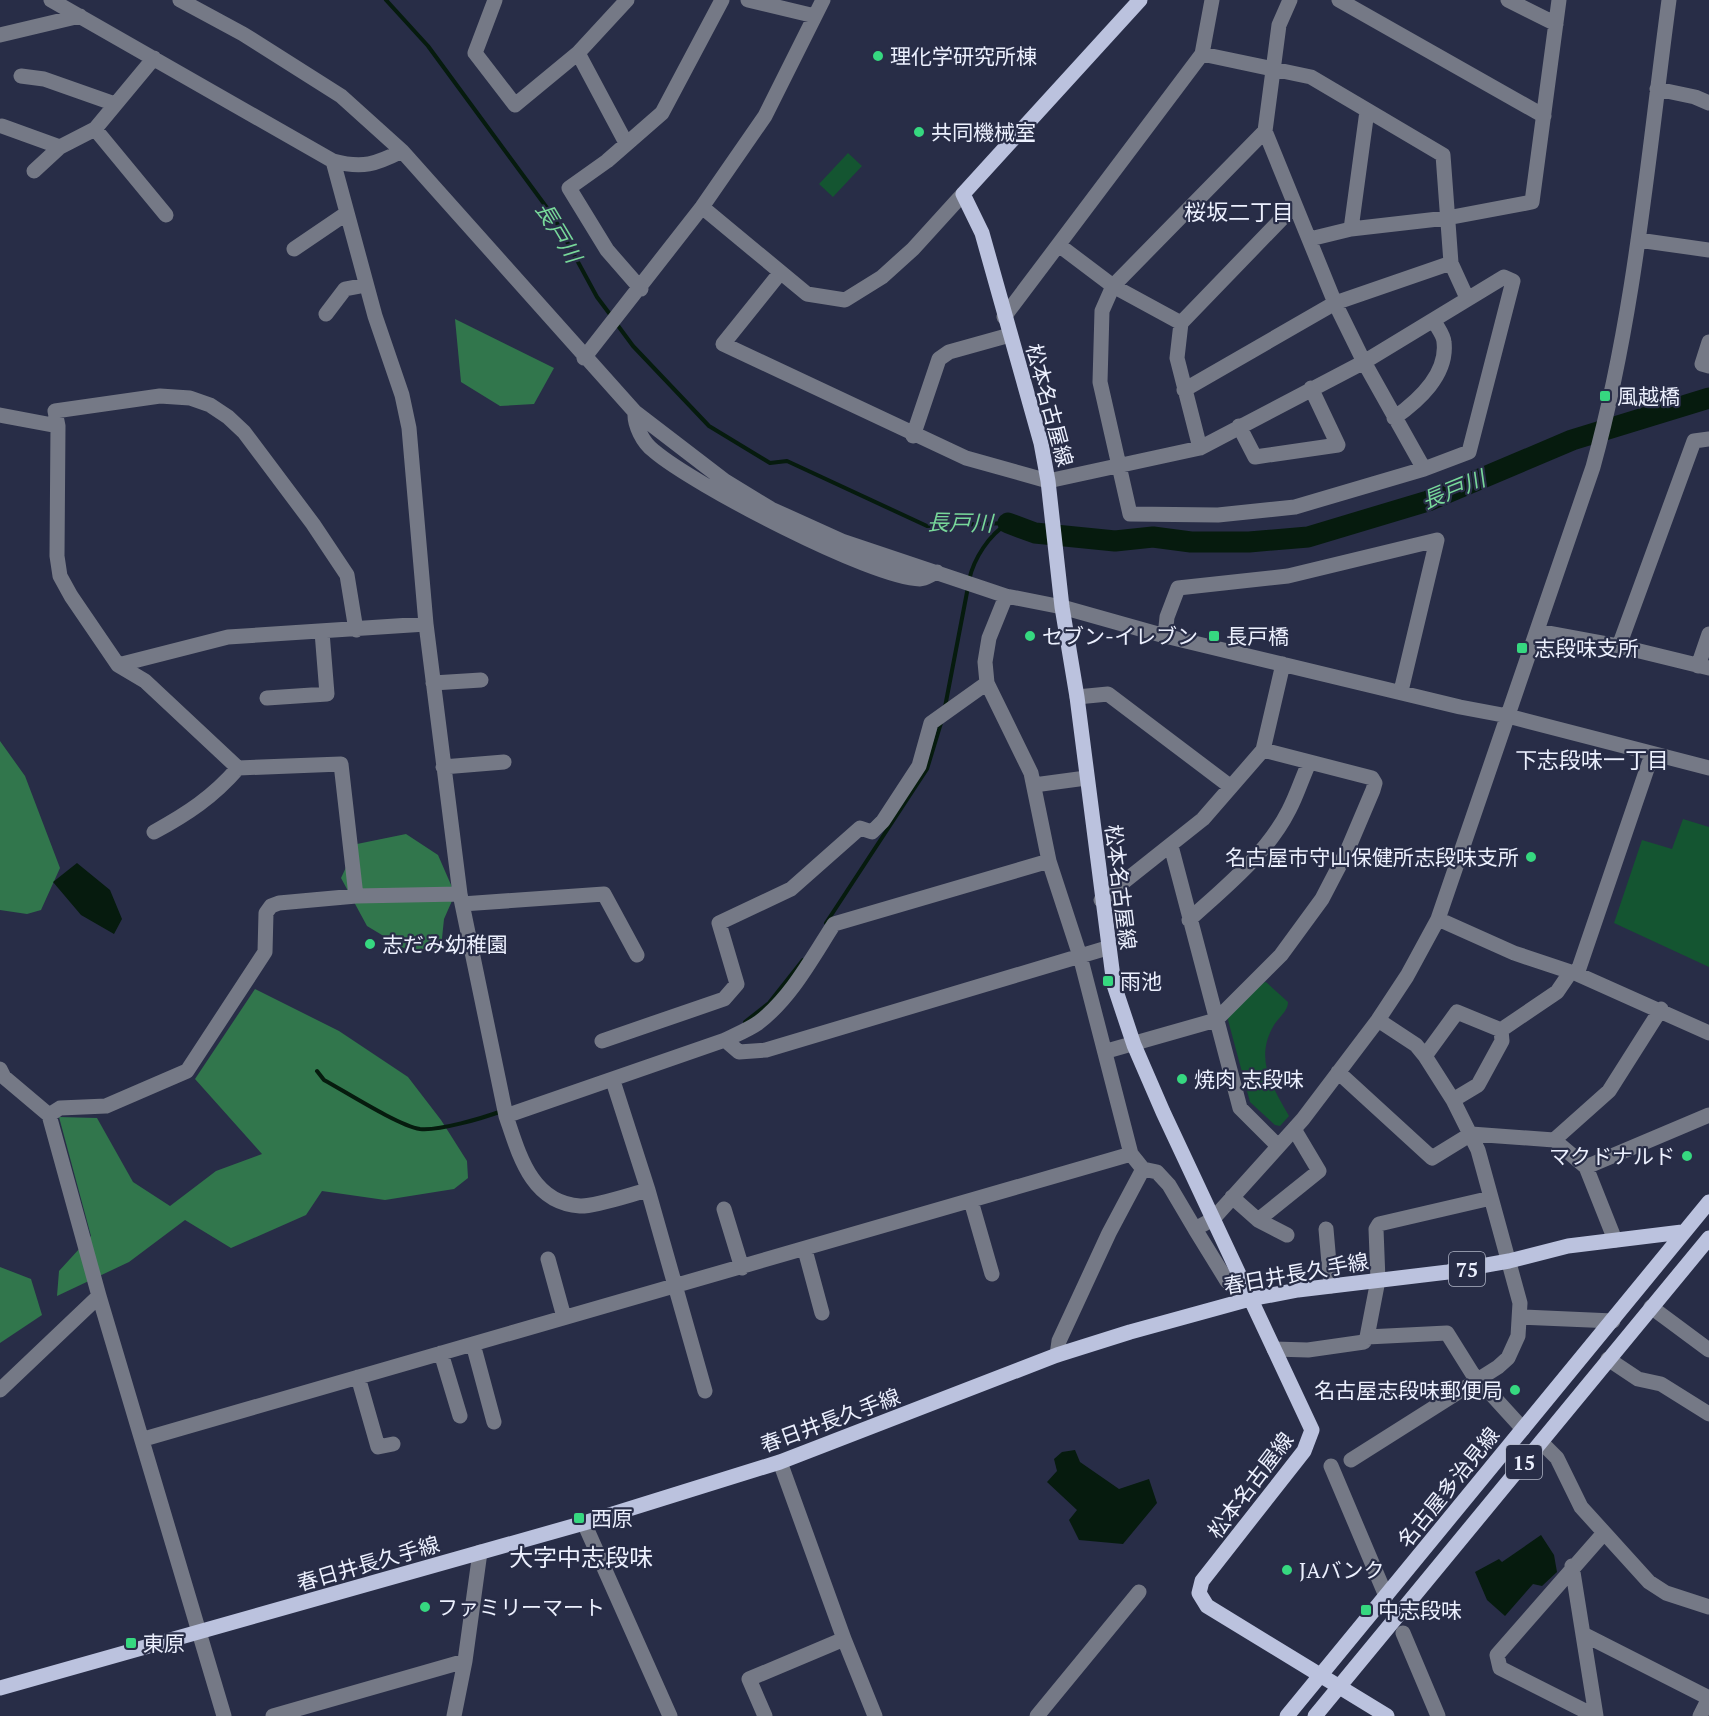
<svg xmlns="http://www.w3.org/2000/svg" width="1709" height="1716" viewBox="0 0 1709 1716" font-family="'PT Serif','Noto Sans JP',serif">
	<style>
		.green { fill: #145531 }
		.forest { fill: #31764c }
		.water { fill: #061b0e }
		.lines { fill: none; stroke-linecap: round; stroke-linejoin: round }
		.stream { stroke: #061b0e; stroke-width: 4 }
		.river { stroke: #061b0e; stroke-width: 21 }
		.minor { stroke: #757986; stroke-width: 15 }
		.major { stroke: #bbc2de; stroke-width: 15 }
		.poi-dot { fill: #36d880; stroke: #282d47; stroke-width: 2 }
		.labels { text-anchor: middle; dominant-baseline: central; stroke-width: 4.5; stroke-linejoin: round; paint-order: stroke }
		.shield { fill: #282d47; stroke: #b1b6c7; stroke-width: 1.5 }
		.shield-label { font-size: 20px; font-weight: bold; fill: #ecf0fe }
		.poi-label { font-size: 21px; fill: #ecf0fe; stroke: #282d47; text-anchor: start }
		.street-label { font-size: 21px; fill: #ecf0fe; stroke: #282d47 }
		.neighbourhood-label { font-size: 22px; fill: #ecf0fe; stroke: #282d47 }
		.water-label { font-size: 22px; font-style: italic; fill: #78d89a; stroke: #282d47 }
		.quarter-label { font-size: 24px; fill: #ecf0fe; stroke: #282d47 }
	</style>
	<rect width="100%" height="100%" fill="#282d47"/>
	<!-- green -->
	<path class="green" d="M848,153L862,166L833,197L819,184Z
		M1683,819L1709,827V967L1614,923L1642,840L1672,849Z
		M1266,982L1288,1002C1288,1011 1279,1017 1274,1025C1254,1059 1272,1086 1289,1116L1280,1126L1275,1125L1250,1102L1228,1020V1017L1262,983Z"/>
	<!-- forest -->
	<path class="forest" d="M455,319L554,368L534,404L500,406L461,382Z
		M0,741L25,776L60,868L41,910L27,914L0,910Z
		M406,834L438,855L455,894L444,919L441,948L407,950L367,926L341,878L357,844Z
		M255,989L339,1031L408,1077L441,1120L467,1161L468,1178L454,1189L385,1200L322,1191L306,1215L231,1248L185,1220L129,1262L57,1296L59,1271L91,1236L59,1117L97,1118L133,1182L170,1206L216,1171L262,1154L195,1079Z
		M0,1267L31,1279L42,1315L0,1343Z"/>
	<!-- water -->
	<path class="water" d="M77,863L110,890L122,919L114,934L81,915L53,882Z
		M1075,1450L1080,1462L1119,1489L1149,1479L1157,1503L1123,1544L1079,1540L1069,1520L1077,1510L1047,1482L1057,1471L1054,1459L1062,1452Z
		M1541,1535L1554,1555L1557,1572L1542,1586L1533,1584L1505,1616L1487,1600L1475,1572L1499,1559L1502,1562Z"/>
	<g class="lines">
		<!-- stream -->
		<path class="stream" d="M386,0L428,46L553,216L597,297L612,317
			M616,323L633,346L709,426L770,463L787,461L927,526L1008,523
			M969,580C974,558 989,535 1008,523
			M945,707L968,587
			M826,923L927,769L941,723
			M745,1022L769,1003L803,960
			M317,1071L324,1080C346,1092 399,1126 420,1129C439,1131 483,1118 502,1111"/>
		<!-- river -->
		<path class="river" d="M1008,523L1035,533L1115,541L1153,537L1191,542H1249L1308,537L1428,501L1572,440L1709,398"/>
		<!-- minor -->
		<path class="minor" d="M51,0L333,161C363,169 376,164 402,151
			M180,0L243,34L341,96L402,151L635,412L725,481L771,509L842,541L1006,596L1062,607L1165,636L1460,707L1508,716L1709,768
			M495,0L475,53L515,105L578,53L627,0
			M748,0L815,16
			M1290,0L1279,25L1265,131L1335,303L1364,362L1424,469
			M1339,0L1544,116
			M1508,0L1556,24
			M0,35L80,16
			M578,53L626,143
			M1202,54L1311,77L1443,155L1451,263
			M21,76L44,79L115,104
			M1657,89L1695,97L1709,103
			M2,126L60,147
			M95,129L166,215
			M333,161L375,316L402,395L409,428L426,624L460,894L506,1116L725,1040C735,1035 748,1030 758,1023C791,998 812,958 834,924L1049,861
			M34,171L60,147L95,129L154,58
			M702,207L807,294L845,300L882,277L913,249L963,194
			M1351,229L1367,111
			M1310,239L1351,229L1447,218L1532,202L1559,0
			M1638,240L1709,250
			M1060,246L1113,286L1181,323
			M294,249L347,213
			M780,273L723,344L966,458L1048,481L1200,448L1364,362L1504,277L1513,281L1469,452L1424,469L1295,507L1218,515L1130,514L1100,382L1102,311L1113,286L1265,131
			M641,289L607,250L569,188L607,161L662,113L722,0
			M326,314L345,289L366,285
			M1004,317L1202,54L1212,0
			M1709,342L1702,364L1709,366
			M584,358L702,207L765,116L823,0
			M1184,390L1335,303L1451,263L1467,298
			M635,412C634,425 643,443 654,451C694,485 871,578 920,579C925,579 932,574 937,572
			M0,415L58,426
			M1394,418C1418,401 1448,375 1444,342C1444,336 1437,327 1434,321
			M1239,426L1255,457L1338,445L1311,388
			M913,436L939,359L949,352L1010,335
			M1200,448L1177,358L1181,323L1295,205
			M1006,596L989,638L985,662L987,683L1031,773L1049,861L1080,956L1131,1154L1143,1169L1157,1172L1169,1185L1195,1229L1213,1219L1303,1119L1378,1020L1407,976L1438,919L1593,467C1635,315 1648,156 1669,0
			M356,630L347,575L313,524L244,432L228,417L210,405L190,398L160,396L55,411L58,426L57,556L60,576L71,596L118,665L145,681L238,768L341,764L356,896
			M1538,631L1619,646L1709,668
			M1165,636L1167,617L1178,588L1288,576L1437,540L1401,691
			M1619,646L1694,441L1709,439
			M118,665L228,637L426,624
			M1698,666L1709,634
			M433,683L481,680
			M1077,697L1108,694L1231,787
			M267,698L327,694L322,632
			M443,767L504,762
			M1034,785L1086,778
			M154,832C187,814 213,797 238,768
			M1171,846L1240,1108L1278,1146
			M1101,900L1203,819L1263,750L1283,664
			M462,904L604,894L637,955
			M1438,919L1514,953L1577,974L1709,1033
			M1189,920C1225,887 1267,854 1289,810C1297,795 1302,778 1309,763
			M1577,974L1649,763
			M725,1040L739,1052L766,1050L1107,948
			M602,1041L724,999L737,984L719,923L791,889L860,828L872,832L883,821L919,766L931,723L987,683
			M1107,1051L1216,1020L1281,955L1322,899L1348,849L1373,790L1375,783L1372,778L1263,750
			M1425,1056L1457,1012L1501,1030L1557,992L1570,973
			M0,1069L4,1077L49,1115L99,1296L224,1716
			M1338,1072L1432,1158L1471,1134L1554,1140L1586,1167L1615,1240
			M613,1081L648,1190L705,1391
			M1453,1100L1478,1085L1502,1041L1501,1030
			M49,1115L60,1108L106,1106L187,1071L265,952L266,913L271,906L279,903L356,896L460,894
			M506,1116C519,1154 531,1203 580,1206C594,1207 632,1194 648,1190
			M1554,1140L1609,1091L1661,1009
			M1586,1167L1709,1115
			M1232,1197L1258,1220L1319,1171L1294,1129
			M971,1201L992,1274
			M724,1209L742,1268
			M1258,1220L1287,1235
			M1195,1229L1227,1281L1241,1279
			M1326,1229L1331,1286
			M805,1250L822,1313
			M548,1259L564,1317
			M1651,1307L1709,1350
			M1521,1317L1613,1321
			M1367,1337L1378,1280L1376,1229L1379,1224L1491,1198
			M473,1344L494,1422
			M1274,1349L1308,1350L1364,1342L1367,1337L1447,1333L1472,1373L1523,1429
			M441,1353L460,1416
			M1057,1355L1059,1341L1109,1233L1143,1169
			M1608,1359L1638,1379L1661,1384L1709,1414
			M358,1377L378,1447L393,1444
			M0,1390L99,1296
			M144,1439L1131,1154
			M1541,1442L1557,1458L1581,1507L1649,1582L1666,1593L1709,1607
			M1351,1460L1498,1367L1508,1358L1518,1336L1520,1303L1478,1150L1453,1100L1425,1056L1416,1045L1378,1020
			M780,1462L844,1639L875,1716
			M1331,1466L1386,1596
			M584,1523L670,1716
			M1572,1566L1596,1716
			M1403,1633L1438,1716
			M1583,1634L1709,1698
			M273,1716L465,1661
			M454,1716L465,1661L480,1552
			M765,1716L749,1679L844,1639
			M1037,1716L1139,1592
			M1595,1716L1500,1668L1497,1655L1603,1534
			M1700,1716L1709,1698"/>
		<!-- major -->
		<path class="major" d="M1140,0L963,194L982,233L1041,443L1048,481L1062,607L1077,697L1114,985L1134,1045L1163,1112L1312,1430L1304,1451L1202,1581L1199,1593L1207,1606L1387,1716
			M0,1688L584,1523L780,1462L1057,1355L1130,1332L1250,1299L1298,1290L1448,1272L1509,1261L1568,1246L1682,1232
			M1287,1716L1709,1202
			M1315,1716L1709,1238"/>
	</g>
	<!-- markers -->
	<g class="poi-dot">
		<circle cx="878" cy="56" r="6"/>
		<circle cx="919" cy="132" r="6"/>
		<rect x="1599" y="390" width="12" height="12" rx="3"/>
		<circle cx="1030" cy="636" r="6"/>
		<rect x="1208" y="630" width="12" height="12" rx="3"/>
		<rect x="1516" y="642" width="12" height="12" rx="3"/>
		<circle cx="1531" cy="857" r="6"/>
		<circle cx="370" cy="944" r="6"/>
		<rect x="1102" y="975" width="12" height="12" rx="3"/>
		<circle cx="1182" cy="1079" r="6"/>
		<circle cx="1687" cy="1156" r="6"/>
		<circle cx="1515" cy="1390" r="6"/>
		<rect x="573" y="1512" width="12" height="12" rx="3"/>
		<circle cx="1287" cy="1570" r="6"/>
		<circle cx="425" cy="1607" r="6"/>
		<rect x="1360" y="1604" width="12" height="12" rx="3"/>
		<rect x="125" y="1637" width="12" height="12" rx="3"/>
	</g>
	<g class="labels">
		<!-- shield labels -->
		<g class="shield">
			<rect x="1449" y="1252" width="36" height="34" rx="4.5"/>
			<rect x="1506" y="1445" width="36" height="34" rx="4.5"/>
		</g>
		<g class="shield-label">
			<text x="1467" y="1269">75</text>
			<text x="1524" y="1462">15</text>
		</g>
		<!-- poi labels -->
		<g class="poi-label">
			<text x="890" y="56">理化学研究所棟</text>
			<text x="931" y="132">共同機械室</text>
			<text x="1617" y="396">風越橋</text>
			<text x="1042" y="636">セブン-イレブン</text>
			<text x="1226" y="636">長戸橋</text>
			<text x="1534" y="648">志段味支所</text>
			<text x="1519" y="857" text-anchor="end">名古屋市守山保健所志段味支所</text>
			<text x="382" y="944">志だみ幼稚園</text>
			<text x="1120" y="981">雨池</text>
			<text x="1194" y="1079">焼肉 志段味</text>
			<text x="1675" y="1156" text-anchor="end">マクドナルド</text>
			<text x="1503" y="1390" text-anchor="end">名古屋志段味郵便局</text>
			<text x="591" y="1518">西原</text>
			<text x="1299" y="1570">JAバンク</text>
			<text x="437" y="1607">ファミリーマート</text>
			<text x="1378" y="1610">中志段味</text>
			<text x="143" y="1643">東原</text>
		</g>
		<!-- street labels -->
		<g class="street-label">
			<text transform="translate(1050 405) rotate(75)">松本名古屋線</text>
			<text transform="translate(1121 887) rotate(83)">松本名古屋線</text>
			<text transform="translate(1296 1273) rotate(-10)">春日井長久手線</text>
			<text transform="translate(830 1420) rotate(-20)">春日井長久手線</text>
			<text transform="translate(1250 1485) rotate(-53)">松本名古屋線</text>
			<text transform="translate(1448 1487) rotate(-51)">名古屋多治見線</text>
			<text transform="translate(368 1563) rotate(-16)">春日井長久手線</text>
		</g>
		<!-- neighbourhood labels -->
		<g class="neighbourhood-label">
			<text x="1239" y="211">桜坂二丁目</text>
			<text x="1592" y="759">下志段味一丁目</text>
		</g>
		<!-- water labels -->
		<g class="water-label">
			<text transform="translate(559 232) rotate(59)">長戸川</text>
			<text transform="translate(1453 489) rotate(-22)">長戸川</text>
			<text transform="translate(960 522) rotate(1)">長戸川</text>
		</g>
		<!-- quarter labels -->
		<g class="quarter-label">
			<text x="581" y="1557">大字中志段味</text>
		</g>
	</g>
</svg>
